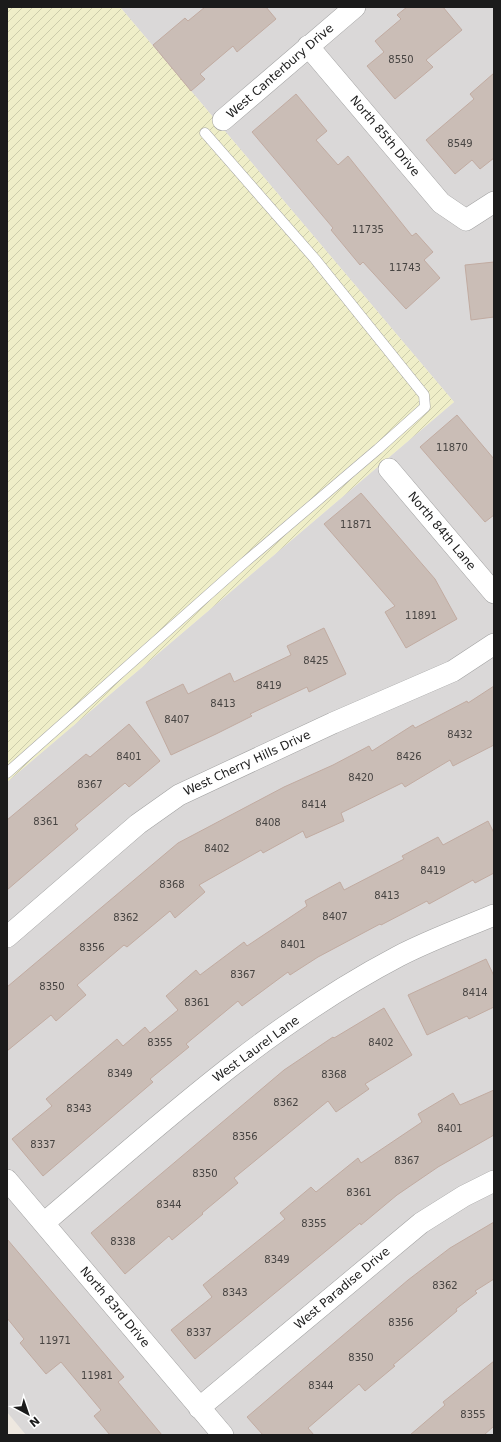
<svg xmlns="http://www.w3.org/2000/svg" width="501" height="1442" viewBox="0 0 501 1442" font-family="'DejaVu Sans',sans-serif">
	<style>
		.residential { fill: #dad8d8 }
		.farmland { fill: url(#farmland-furrows) }
		.building { fill: #cabdb6; stroke: #c1aba1 }
		.lines { fill: none; stroke-linecap: round; stroke-linejoin: round }
		.service-casing { stroke: #a2a2a2; stroke-width: 11 }
		.minor-casing { stroke: #a2a2a2; stroke-width: 22 }
		.service { stroke: #fff; stroke-width: 10 }
		.minor { stroke: #fff; stroke-width: 21 }
		.labels { text-anchor: middle; dominant-baseline: central; stroke-width: 3; stroke-linejoin: round; paint-order: stroke }
		.number-label { font-size: 10px; fill: #474442 }
		.street-label { font-size: 12px; fill: #1b1b1b; stroke: #fff }
	</style>
	<defs>
		<pattern id="farmland-furrows" width="10" height="10" patternUnits="userSpaceOnUse"><rect width="10" height="10" fill="#efeec8"/><path d="M-1 1l2-2M0 10L10 0M9 11l2-2" fill="none" stroke="#ccccab"/></pattern>
	</defs>
	<rect width="100%" height="100%" fill="#eee8e0"/>
	<!-- residential -->
	<path class="residential" d="M120,7H494V1435H26L7,1412V782L454,402Z"/>
	<!-- farmland -->
	<path class="farmland" d="M7,7H120L454,402L7,782Z"/>
	<!-- building -->
	<path class="building" d="M205,7H266L276,19L237,52L233,46L200,74L205,79L191,91L153,45L185,18L188,21Z
		M407,7H443L462,30L426,60L433,67L395,99L367,66L384,52L375,41L401,19L397,15Z
		M494,73V158L480,169L472,160L455,174L426,140L474,99L470,94Z
		M296,94L327,131L316,140L338,165L348,156L412,236L416,233L433,252L424,260L440,278L406,309L363,262L360,265L331,230L333,228L252,132Z
		M494,262V317L471,320L465,265Z
		M457,415L494,459V515L485,522L420,447Z
		M361,493L435,579L457,619L406,648L385,612L395,606L324,524Z
		M324,628L346,674L309,692L307,687L250,714L252,716L216,734L171,755L146,702L183,684L188,694L230,673L234,682L291,655L287,646Z
		M494,686V745L453,766L450,760L405,787L402,783L341,813L344,821L306,838L303,831L263,853L261,850L199,885L205,892L175,918L170,911L127,947L124,945L77,985L86,995L56,1021L51,1015L7,1051V987L178,843L284,787L333,765L369,746L372,751L413,725L415,728L467,701L468,703Z
		M129,724L160,761L129,787L125,783L75,825L78,829L7,890V820L86,754L90,757Z
		M488,821L494,833V873L475,883L473,880L429,904L427,901L381,925L380,924L318,957L290,975L288,972L242,1006L238,1001L186,1044L189,1047L150,1079L153,1082L43,1176L12,1139L52,1106L46,1099L117,1039L123,1046L145,1027L150,1033L178,1010L166,996L196,970L200,975L244,942L247,946L307,906L305,901L340,882L344,890L404,859L402,856L438,837L443,845Z
		M486,959L494,976V1007L469,1019L467,1016L427,1035L408,995Z
		M384,1008L412,1055L365,1084L369,1089L336,1112L328,1101L234,1178L238,1183L202,1213L203,1214L172,1240L169,1236L125,1274L91,1233L284,1070L333,1037L334,1038Z
		M494,1090V1135L438,1167L397,1195L361,1225L360,1223L195,1359L171,1330L212,1297L203,1285L285,1219L280,1213L311,1187L316,1192L358,1158L361,1163L422,1122L418,1114L453,1093L460,1105Z
		M494,1222V1279L475,1291L477,1293L456,1309L457,1311L393,1365L395,1366L365,1391L359,1384L308,1428L314,1435H263L247,1417L408,1280L450,1248Z
		M7,1239L124,1377L118,1382L162,1435H110L94,1416L101,1410L61,1362L46,1374L20,1343L24,1339L7,1318Z
		M494,1361V1426L484,1435H410L445,1405L443,1402Z"/>
	<g class="lines">
		<defs>
			<path id="service" d="M7,773L244,563L378,449L425,407L424,395L315,259L205,133"/>
			<path id="minor" d="M308,46L441,203L466,220L494,202
				M223,120L355,7
				M389,469L494,593
				M7,937L138,824L179,795L333,723L453,671L494,644
				M7,1180L223,1435
				M44,1223C157,1127 267,1025 399,956C430,940 463,928 494,915
				M199,1408L421,1223L464,1196L494,1181"/>
		</defs>
		<!-- service casing -->
		<use href="#service" class="service-casing"/>
		<!-- minor casing -->
		<use href="#minor" class="minor-casing"/>
		<!-- service -->
		<use href="#service" class="service"/>
		<!-- minor -->
		<use href="#minor" class="minor"/>
	</g>
	<g class="labels">
		<!-- number labels -->
		<g class="number-label">
			<text x="401" y="59">8550</text>
			<text x="460" y="143">8549</text>
			<text x="368" y="229">11735</text>
			<text x="405" y="267">11743</text>
			<text x="452" y="447">11870</text>
			<text x="356" y="524">11871</text>
			<text x="421" y="615">11891</text>
			<text x="316" y="660">8425</text>
			<text x="269" y="685">8419</text>
			<text x="223" y="703">8413</text>
			<text x="177" y="719">8407</text>
			<text x="460" y="734">8432</text>
			<text x="129" y="756">8401</text>
			<text x="409" y="756">8426</text>
			<text x="361" y="777">8420</text>
			<text x="90" y="784">8367</text>
			<text x="314" y="804">8414</text>
			<text x="46" y="821">8361</text>
			<text x="268" y="822">8408</text>
			<text x="217" y="848">8402</text>
			<text x="433" y="870">8419</text>
			<text x="172" y="884">8368</text>
			<text x="387" y="895">8413</text>
			<text x="335" y="916">8407</text>
			<text x="126" y="917">8362</text>
			<text x="293" y="944">8401</text>
			<text x="92" y="947">8356</text>
			<text x="243" y="974">8367</text>
			<text x="52" y="986">8350</text>
			<text x="475" y="992">8414</text>
			<text x="197" y="1002">8361</text>
			<text x="160" y="1042">8355</text>
			<text x="381" y="1042">8402</text>
			<text x="120" y="1073">8349</text>
			<text x="334" y="1074">8368</text>
			<text x="286" y="1102">8362</text>
			<text x="79" y="1108">8343</text>
			<text x="450" y="1128">8401</text>
			<text x="245" y="1136">8356</text>
			<text x="43" y="1144">8337</text>
			<text x="407" y="1160">8367</text>
			<text x="205" y="1173">8350</text>
			<text x="359" y="1192">8361</text>
			<text x="169" y="1204">8344</text>
			<text x="314" y="1223">8355</text>
			<text x="123" y="1241">8338</text>
			<text x="277" y="1259">8349</text>
			<text x="445" y="1285">8362</text>
			<text x="235" y="1292">8343</text>
			<text x="401" y="1322">8356</text>
			<text x="199" y="1332">8337</text>
			<text x="55" y="1340">11971</text>
			<text x="361" y="1357">8350</text>
			<text x="97" y="1375">11981</text>
			<text x="321" y="1385">8344</text>
			<text x="473" y="1414">8355</text>
		</g>
		<!-- street labels -->
		<g class="street-label">
			<text transform="translate(280 71) rotate(-41)">West Canterbury Drive</text>
			<text transform="translate(385 136) rotate(50)">North 85th Drive</text>
			<text transform="translate(442 531) rotate(50)">North 84th Lane</text>
			<text transform="translate(247 763) rotate(-25)">West Cherry Hills Drive</text>
			<text transform="translate(256 1049) rotate(-36)">West Laurel Lane</text>
			<text transform="translate(342 1288) rotate(-40)">West Paradise Drive</text>
			<text transform="translate(115 1307) rotate(50)">North 83rd Drive</text>
		</g>
	</g>
	<!-- border -->
	<rect width="501" height="1442" fill="none" stroke="#1b1b1b" stroke-width="16"/>
	<!-- north arrow -->
	<g transform="translate(28 1414) rotate(140)" stroke="#ffffff" stroke-width="3" paint-order="stroke">
	<path d="M0-3L7 15L0 10L-7 15Z" fill="#1b1b1b"/>
	<text y="-6" font-size="11" font-weight="bold" text-anchor="middle" fill="#1b1b1b">N</text>
	</g>
</svg>
